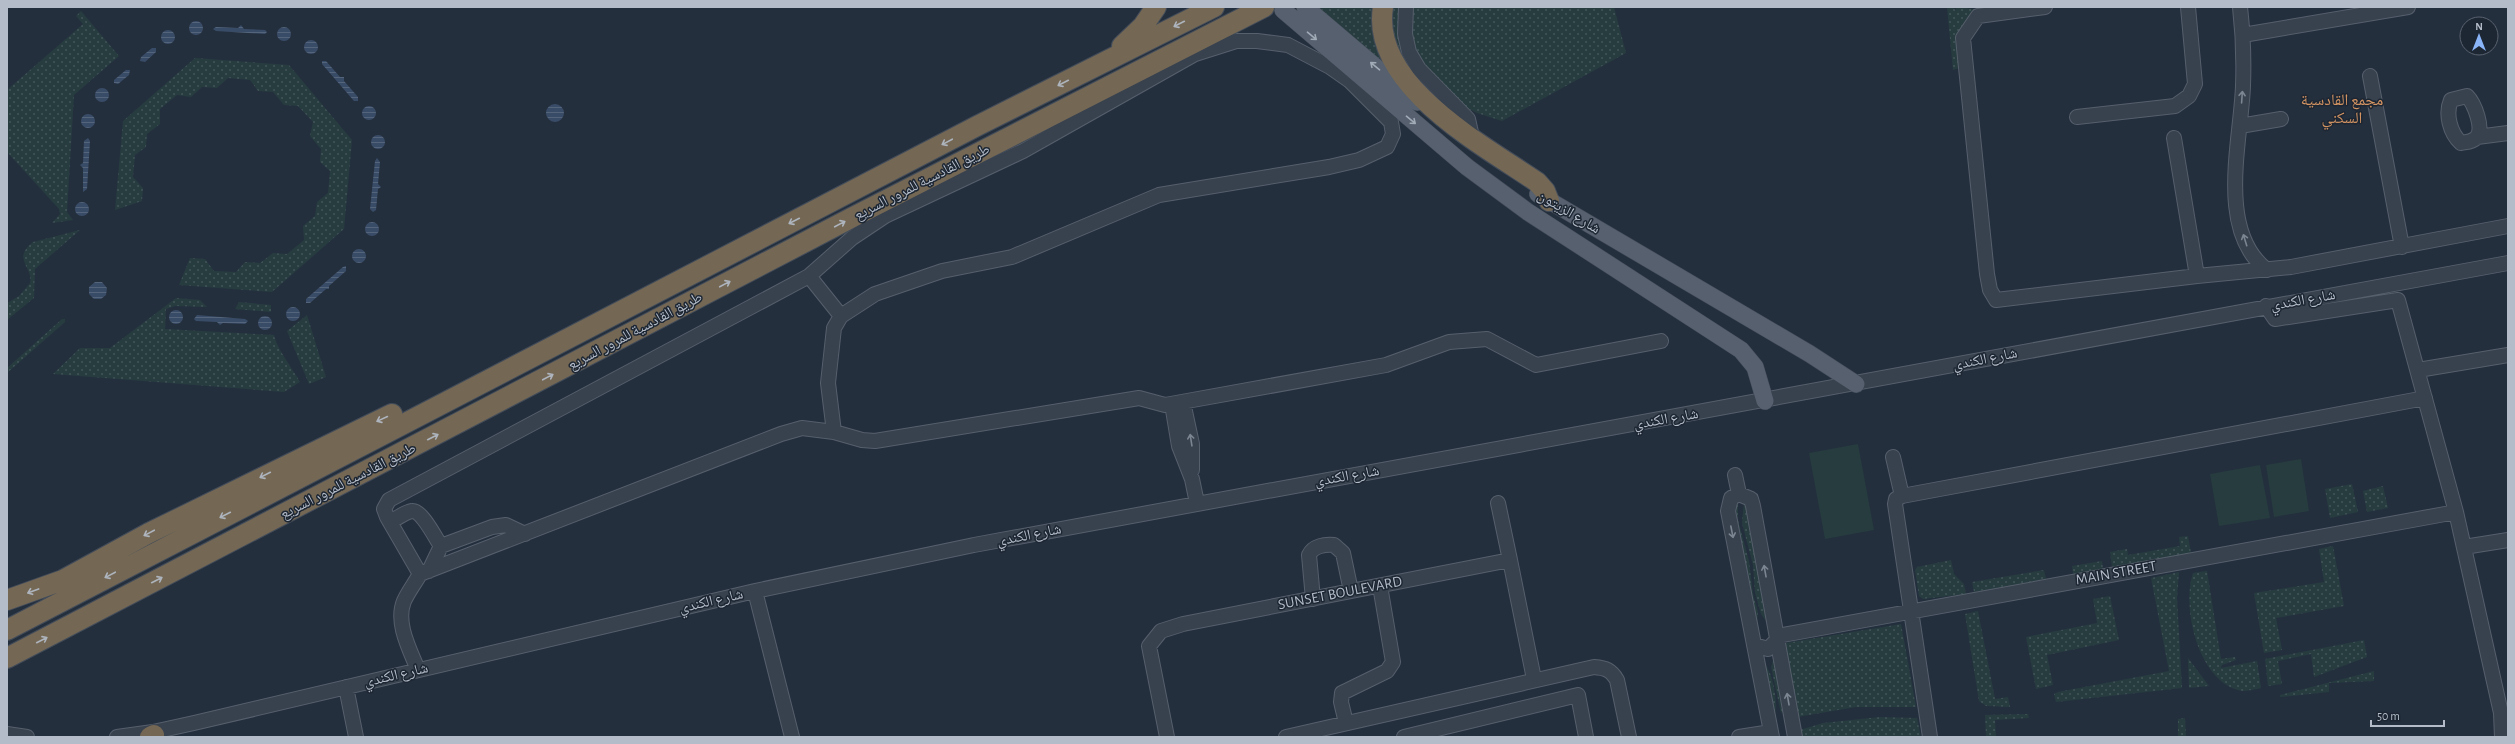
<svg xmlns="http://www.w3.org/2000/svg" width="2515" height="744" viewBox="0 0 2515 744" font-family="'Alegreya Sans','Noto Naskh Arabic',sans-serif">
	<style>
		.grass { fill: url(#grass-dots) }
		.garden { fill: #263c3f }
		.water { fill: url(#water-rules) }
		.lines { fill: none; stroke-linecap: round; stroke-linejoin: round }
		.minor-casing { stroke: #565f6c; stroke-width: 16 }
		.major-casing { stroke: #414a57; stroke-width: 18 }
		.highway-casing { stroke: #434c59; stroke-width: 22 }
		.minor { stroke: #38414e; stroke-width: 14 }
		.major { stroke: #56606e; stroke-width: 17 }
		.highway { stroke: #746855; stroke-width: 20 }
		.oneway { stroke: #aeb4bd }
		.oneway2 { stroke: #a1aab7 }
		.oneway3 { stroke: #7c8592 }
		.labels { text-anchor: middle; dominant-baseline: central; stroke-width: 3; stroke-linejoin: round; paint-order: stroke }
		.street-label { font-size: 15px; fill: #b4bcc9; stroke: #1d2633 }
		.neighbourhood-label { font-size: 16px; fill: #d59563; stroke: #1d2633 }
	</style>
	<defs>
		<pattern id="grass-dots" width="8" height="8" patternUnits="userSpaceOnUse"><rect width="8" height="8" fill="#263c3f"/><path d="M2 2h.1M6 6h.1" fill="none" stroke="#435659" stroke-width="1.8" stroke-linecap="round"/></pattern>
		<pattern id="water-rules" width="6" height="5" patternUnits="userSpaceOnUse"><rect width="6" height="5" fill="#394c67"/><path d="M0 2.5h6" fill="none" stroke="#53647b"/></pattern>
	</defs>
	<rect width="100%" height="100%" fill="#242f3e"/>
	<!-- grass -->
	<path class="grass" d="M1319,7H1614L1626,53L1502,121L1477,113L1389,71Z
		M1947,7H1954L1955,10L1957,7L1972,9L2029,7L1973,15L1959,68L1953,70Z
		M81,11L119,56L74,95L67,212L73,220L52,223L60,214L59,209L7,152V90L83,24L76,16Z
		M195,58L289,65L352,140L344,229L272,292L179,285L190,258L205,259L214,271L236,272L245,262L260,263L273,253L287,254L304,240L303,226L315,216L317,202L328,193L330,171L320,162L321,149L310,136L313,122L298,106L284,105L273,92L258,91L250,80L228,78L217,88L202,87L191,97L177,95L160,109V124L147,134L146,147L135,155L133,177L143,188L142,201L115,210L123,121Z
		M80,230L35,269L34,298L7,320V303L19,296L30,283C34,268 11,259 33,242Z
		M176,298L200,300L207,307L175,306L166,309L165,329L274,335C277,349 293,369 300,382L284,392L53,374L80,348H110Z
		M239,302L271,305V312L235,309Z
		M307,315L326,377L309,384L287,331Z
		M62,319H65V322L7,373V368Z
		M2352,484L2358,512L2330,518L2325,489Z
		M2383,486L2388,508L2367,512L2363,491Z
		M1738,502V520L1749,561L1753,594L1758,612L1757,623L1734,508Z
		M1744,502L1746,504L1766,621L1761,614L1755,593L1753,565L1742,523Z
		M2188,536L2191,553L2112,567L2110,552L2127,549L2128,555L2180,546L2179,537Z
		M2333,546L2344,606L2276,618L2282,650L2264,653L2254,593L2324,582L2319,549Z
		M1951,560L1954,574L1964,584L1966,594L1923,599L1919,596L1915,570L1917,567Z
		M2102,561L2103,569L2073,574L2072,566Z
		M2044,570L2046,579L1974,592L1972,582Z
		M2207,571L2221,659L2235,657L2236,660L2222,665L2221,668L2257,661L2261,688C2256,689 2248,691 2243,691C2199,685 2181,608 2193,573Z
		M2179,572L2177,598L2182,688L2056,702L2054,694L2058,692L2169,671L2151,578Z
		M2110,596L2119,640L2047,655L2053,685L2036,689L2026,637L2097,623L2093,599Z
		M1978,611L1995,699L2008,697L2010,707L1986,706L1979,701L1965,614Z
		M1901,624L1916,707H1856L1797,717L1784,644L1786,643Z
		M2364,640L2367,657L2314,677L2311,654L2278,661L2282,684L2268,686L2265,659Z
		M1774,657L1783,711L1781,713L1771,667Z
		M2188,658L2209,686L2189,688Z
		M1762,661C1773,670 1778,701 1775,714L1773,712Z
		M2374,671V681L2329,683V692L2280,697V695Z
		M2028,714L2029,718L1995,720L1996,737H1986L1985,715Z
		M1880,717L1917,718L1921,737H1801L1800,730L1823,723Z
		M2185,718L2186,737H2178V719Z"/>
	<!-- garden -->
	<path class="garden" d="M1858,444L1874,530L1825,539L1809,453Z
		M2301,459L2309,511L2274,517L2266,465Z
		M2260,465L2270,518L2219,526L2210,474Z"/>
	<!-- water -->
	<path class="water" d="M189 28a7 7 0 1 1 14 0a7 7 0 1 1-14 0Z
		M241,25L244,29L265,30L267,32L265,34L216,31L213,29L216,27L238,28Z
		M277 34a7 7 0 1 1 14 0a7 7 0 1 1-14 0Z
		M161 37a7 7 0 1 1 14 0a7 7 0 1 1-14 0Z
		M304 47a7 7 0 1 1 14 0a7 7 0 1 1-14 0Z
		M152,48H156V52L145,62L140,61L141,57Z
		M322,61H326L340,77H344V81L358,97V101H354L322,64Z
		M126,70H130L129,75L118,84L114,83V80Z
		M95 95a7 7 0 1 1 14 0a7 7 0 1 1-14 0Z
		M546 113a9 9 0 1 1 18 0a9 9 0 1 1-18 0Z
		M362 113a7 7 0 1 1 14 0a7 7 0 1 1-14 0Z
		M81 121a7 7 0 1 1 14 0a7 7 0 1 1-14 0Z
		M371 142a7 7 0 1 1 14 0a7 7 0 1 1-14 0Z
		M88,138L90,141L87,189L83,192V168L80,165L83,163L84,141Z
		M377,158L380,162L378,184L381,187L378,189L376,210L373,212L370,209L375,161Z
		M75 209a7 7 0 1 1 14 0a7 7 0 1 1-14 0Z
		M365 229a7 7 0 1 1 14 0a7 7 0 1 1-14 0Z
		M352 256a7 7 0 1 1 14 0a7 7 0 1 1-14 0Z
		M346,266V271L329,286V289H326L310,303H306V299L343,267Z
		M95,282H102L107,288L106,295L101,299H94L89,294V287Z
		M286 314a7 7 0 1 1 14 0a7 7 0 1 1-14 0Z
		M169 317a7 7 0 1 1 14 0a7 7 0 1 1-14 0Z
		M197,315L245,319L248,321L245,324L223,323L220,325L217,322L196,321L194,319Z
		M258 323a7 7 0 1 1 14 0a7 7 0 1 1-14 0Z"/>
	<g class="lines">
		<defs>
			<path id="minor" d="M1406,7L1405,34L1409,52L1419,69L1468,119L1472,137
				M2045,7L1978,16L1963,38L1987,274L1990,290L1996,300L2197,276L2291,267L2508,226
				M2240,7C2243,33 2244,59 2243,86C2241,141 2216,231 2267,270
				M2243,35L2408,7
				M2370,76L2402,247
				M2467,96C2474,103 2485,129 2476,138C2472,142 2466,142 2461,143C2450,133 2445,114 2451,100Z
				M2077,117L2175,106L2189,96L2195,84L2188,7
				M2240,126L2281,119
				M2477,137L2508,133
				M2174,138L2197,276
				M809,276L852,238L885,216L1023,151L1195,54L1236,41H1257L1288,45L1330,67L1350,81L1391,122L1393,134L1387,147L1359,160L1329,167L1159,195L1012,257L942,271L875,294L841,316L834,328L828,383L834,432L862,440L875,441L1139,398L1165,405L1386,365L1449,342L1487,339L1536,365L1661,341
				M2266,306L2275,319L2398,300L2456,512L2501,713L2502,737
				M2418,370L2508,355
				M1183,402L1192,444V470
				M1172,404L1179,446L1192,479L1197,503
				M834,432L802,428L781,434L420,574L387,517L384,509L389,500L809,276L841,316
				M1893,457L1902,496
				M1735,475L1739,494
				M1498,503L1510,560
				M390,522C396,519 405,512 412,511C421,509 436,539 441,546L429,571
				M441,546L492,527L506,525L525,534
				M2464,547L2508,540
				M755,591L792,737
				M1313,599L1309,555C1313,546 1325,544 1334,545L1343,553L1351,591
				M1777,636L2456,512
				M1754,645L1768,649L1778,639
				M418,670C410,650 395,623 404,601C408,592 415,583 420,574
				M346,687L356,737
				M1346,723L1341,702L1342,693L1387,671L1393,662L1380,586
				M7,734L27,737
				M117,737L153,732L194,723L755,591L974,545L2508,263
				M1167,737L1149,646L1161,631L1183,624L1510,560L1534,679
				M1286,737L1594,667C1606,668 1611,670 1617,680L1629,737
				M1404,737L1578,695L1586,737
				M1739,737L1771,732
				M1772,737L1728,511L1731,498L1739,494L1751,499L1753,506L1795,737
				M1930,737L1895,504L1896,499L1902,496L2425,398"/>
			<path id="major" d="M1305,7L1417,102
				M1283,10L1467,167L1528,212L1741,350L1755,367L1765,401
				M1538,194L1810,354L1856,384"/>
			<path id="highway" d="M1383,7C1370,85 1483,145 1537,182L1545,191L1549,201
				M1122,46L1143,26L1156,7
				M7,600L63,580L149,533L392,414
				M7,630L977,126L1214,7
				M7,658L853,217L1264,7
				M150,737L154,735"/>
		</defs>
		<!-- minor casing -->
		<use href="#minor" class="minor-casing"/>
		<!-- major casing -->
		<use href="#major" class="major-casing"/>
		<!-- highway casing -->
		<use href="#highway" class="highway-casing"/>
		<!-- minor -->
		<use href="#minor" class="minor"/>
		<!-- major -->
		<use href="#major" class="major"/>
		<!-- highway -->
		<use href="#highway" class="highway"/>
	</g>
	<!-- one-way arrows -->
	<defs><path id="oneway-shaft" d="M-6 0H5M1.5-3L5.5 0L1.5 3" fill="none" stroke-width="1.6" stroke-linecap="round" stroke-linejoin="round"/></defs>
	<g class="oneway">
		<use href="#oneway-shaft" transform="translate(1179 24) rotate(153)"/>
		<use href="#oneway-shaft" transform="translate(1063 83) rotate(153)"/>
		<use href="#oneway-shaft" transform="translate(947 142) rotate(152)"/>
		<use href="#oneway-shaft" transform="translate(794 221) rotate(153)"/>
		<use href="#oneway-shaft" transform="translate(840 224) rotate(-28)"/>
		<use href="#oneway-shaft" transform="translate(725 284) rotate(-28)"/>
		<use href="#oneway-shaft" transform="translate(548 377) rotate(-28)"/>
		<use href="#oneway-shaft" transform="translate(382 419) rotate(155)"/>
		<use href="#oneway-shaft" transform="translate(433 437) rotate(-27)"/>
		<use href="#oneway-shaft" transform="translate(265 475) rotate(153)"/>
		<use href="#oneway-shaft" transform="translate(225 515) rotate(153)"/>
		<use href="#oneway-shaft" transform="translate(149 533) rotate(152)"/>
		<use href="#oneway-shaft" transform="translate(110 575) rotate(152)"/>
		<use href="#oneway-shaft" transform="translate(157 580) rotate(-27)"/>
		<use href="#oneway-shaft" transform="translate(33 591) rotate(160)"/>
		<use href="#oneway-shaft" transform="translate(42 640) rotate(-27)"/>
	</g>
	<g class="oneway2">
		<use href="#oneway-shaft" transform="translate(1312 36) rotate(40)"/>
		<use href="#oneway-shaft" transform="translate(1375 66) rotate(-140)"/>
		<use href="#oneway-shaft" transform="translate(1411 120) rotate(40)"/>
	</g>
	<g class="oneway3">
		<use href="#oneway-shaft" transform="translate(2242 97) rotate(-86)"/>
		<use href="#oneway-shaft" transform="translate(2245 240) rotate(-107)"/>
		<use href="#oneway-shaft" transform="translate(1191 440) rotate(-99)"/>
		<use href="#oneway-shaft" transform="translate(1732 532) rotate(79)"/>
		<use href="#oneway-shaft" transform="translate(1765 571) rotate(-100)"/>
		<use href="#oneway-shaft" transform="translate(1788 699) rotate(-100)"/>
	</g>
	<g class="labels">
		<!-- street labels -->
		<g class="street-label">
			<text transform="translate(922 182) rotate(-27)">طريق القادسية للمرور السريع</text>
			<text transform="translate(1569 212) rotate(31)">شارع الزيتون</text>
			<text transform="translate(2303 300) rotate(-10)">شارع الكندي</text>
			<text transform="translate(635 331) rotate(-28)">طريق القادسية للمرور السريع</text>
			<text transform="translate(1985 359) rotate(-11)">شارع الكندي</text>
			<text transform="translate(1666 419) rotate(-10)">شارع الكندي</text>
			<text transform="translate(1347 476) rotate(-10)">شارع الكندي</text>
			<text transform="translate(348 481) rotate(-27)">طريق القادسية للمرور السريع</text>
			<text transform="translate(1029 535) rotate(-11)">شارع الكندي</text>
			<text transform="translate(2116 573) rotate(-10)">MAIN STREET</text>
			<text transform="translate(1340 593) rotate(-11)">SUNSET BOULEVARD</text>
			<text transform="translate(711 601) rotate(-13)">شارع الكندي</text>
			<text transform="translate(396 675) rotate(-13)">شارع الكندي</text>
		</g>
		<!-- neighbourhood labels -->
		<g class="neighbourhood-label">
			<text x="2342" y="100">مجمع القادسية<tspan x="2342" dy="18">السكني</tspan></text>
		</g>
	</g>
	<!-- border -->
	<rect width="2515" height="744" fill="none" stroke="#b4bcc9" stroke-width="16"/>
	<!-- north arrow -->
	<g transform="translate(2479 36)"><circle r="19" fill="#1d2633" stroke="#59626f"/>
	<path d="M0-3L7 15L0 10L-7 15Z" fill="#8ab4f8"/>
	<text y="-6" font-size="11" font-weight="bold" text-anchor="middle" fill="#b4bcc9">N</text>
	</g>
	<!-- scale -->
	<path d="M2371 720v6h73v-6" fill="none" stroke="#b4bcc9" stroke-width="2"/>
	<text x="2377" y="720" font-size="12" fill="#b4bcc9" stroke="#1d2633" stroke-width="3" paint-order="stroke">50 m</text>
</svg>
